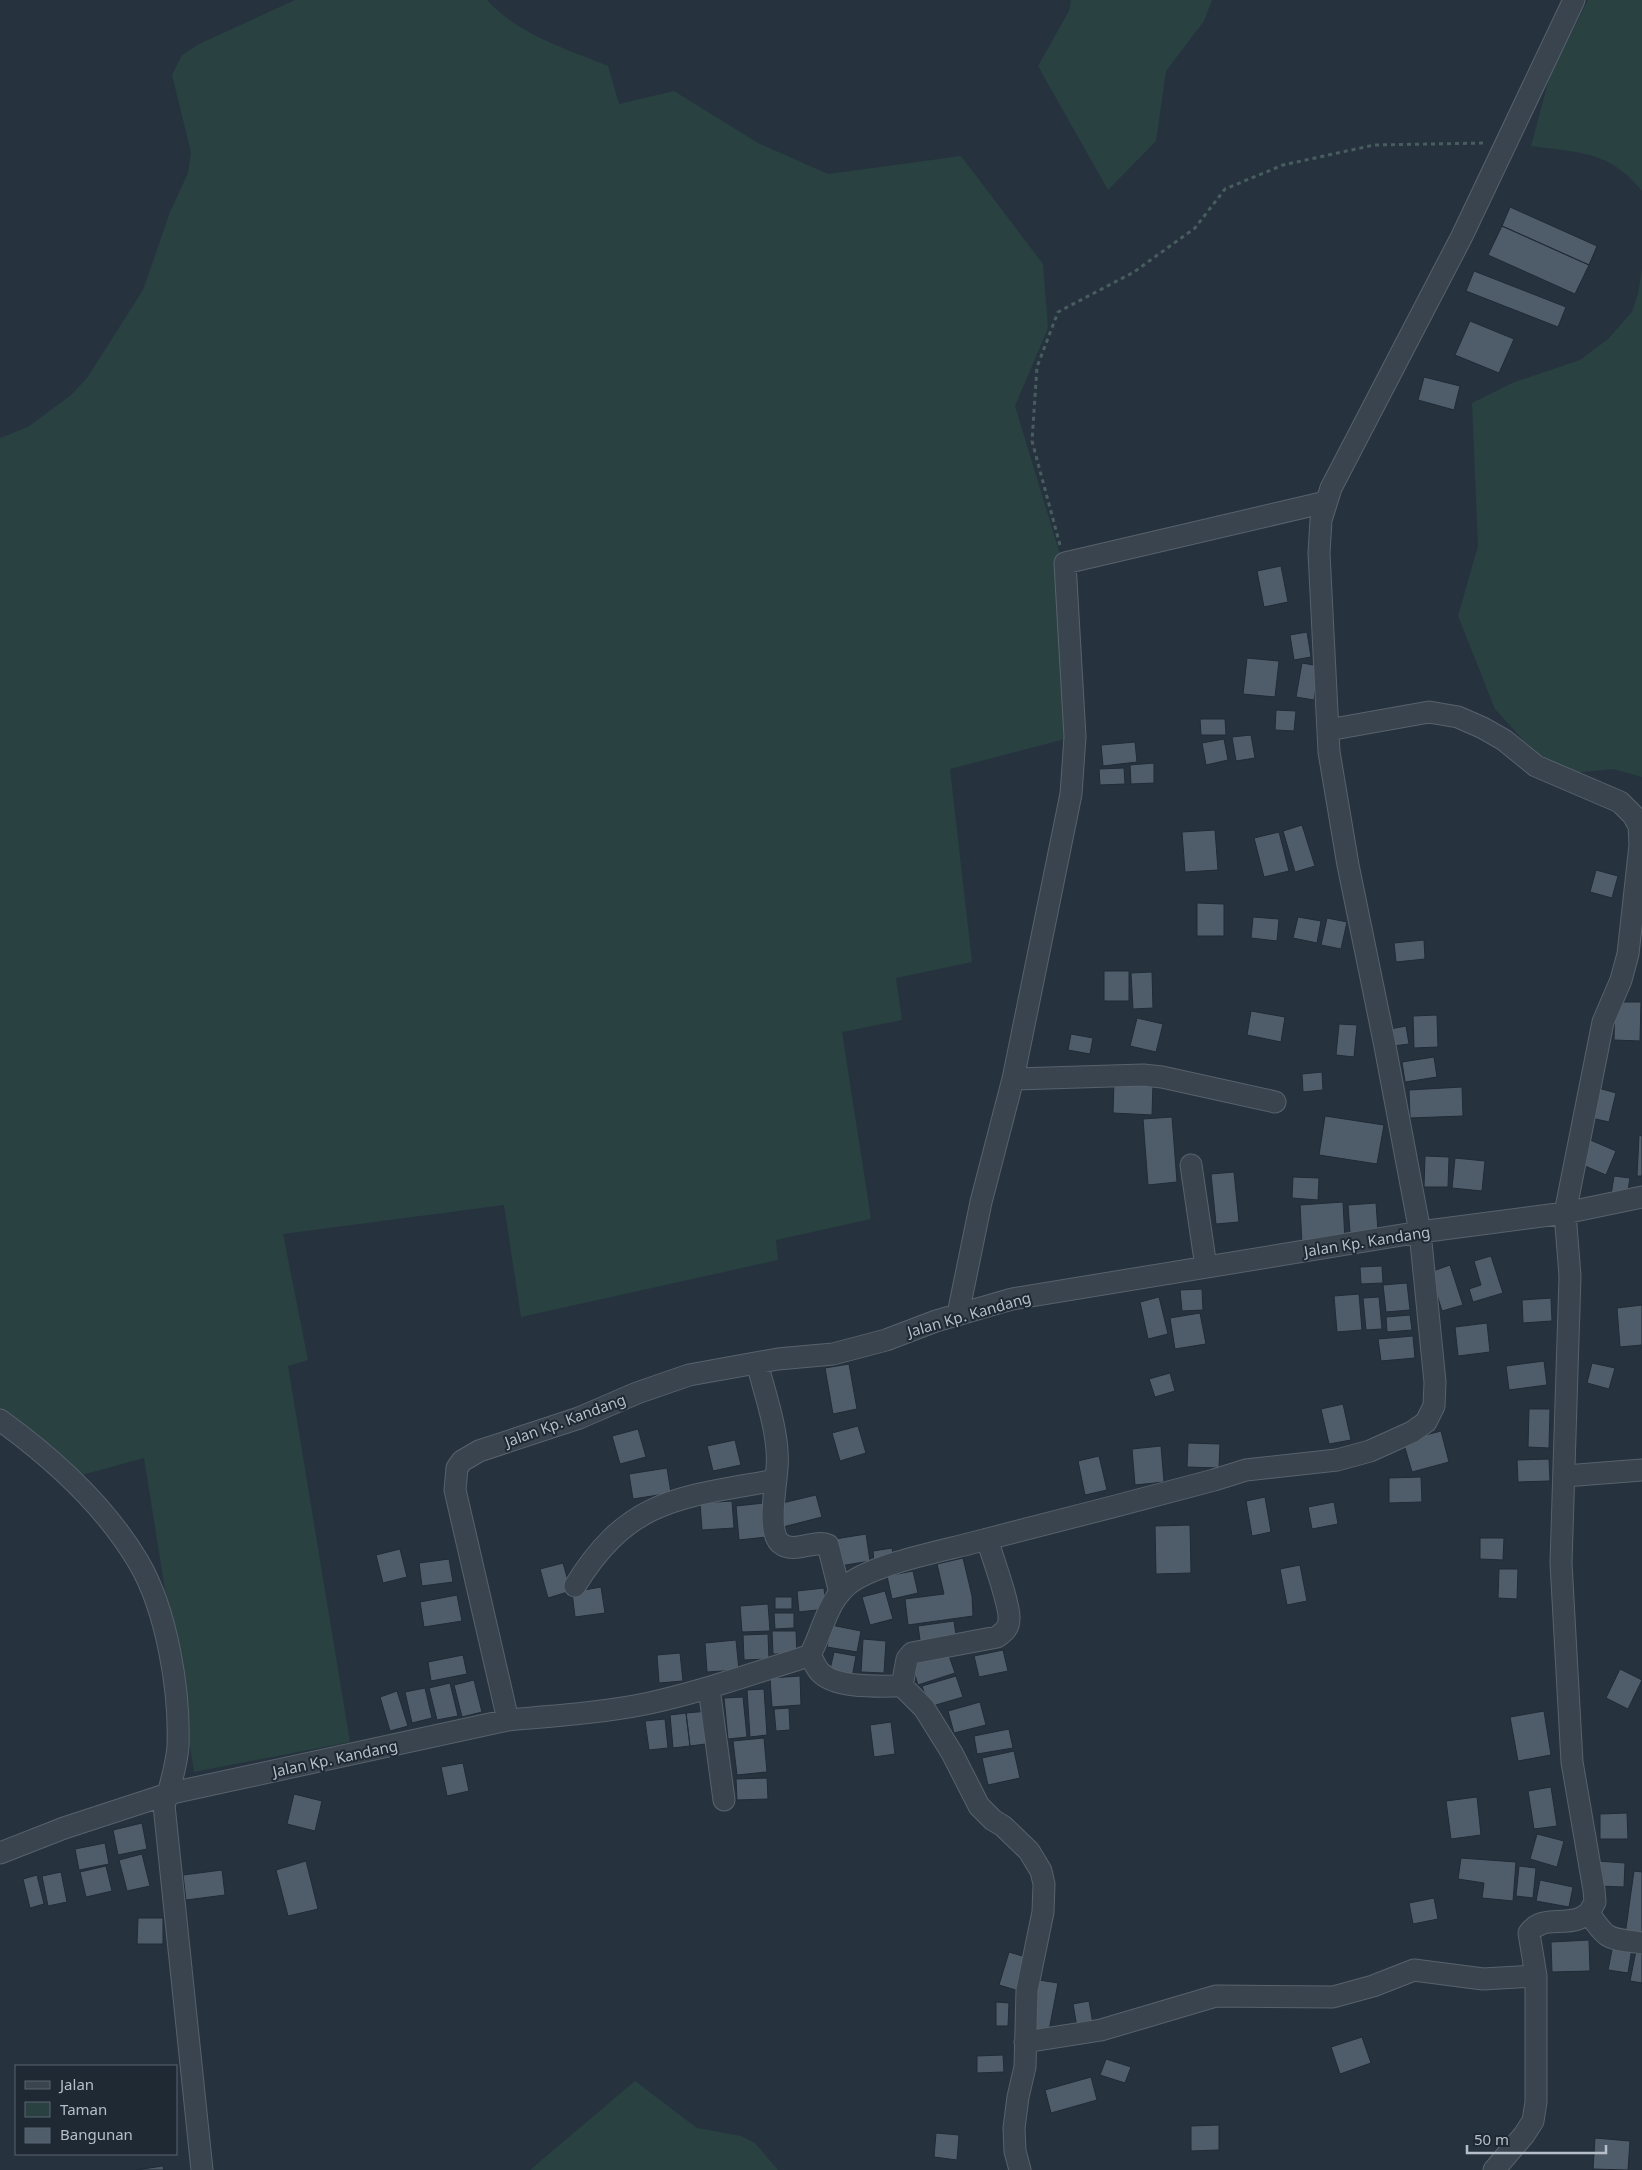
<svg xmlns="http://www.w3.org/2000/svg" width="1642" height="2170" viewBox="0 0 1642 2170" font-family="'Noto Sans',sans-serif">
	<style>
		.green { fill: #294141 }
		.building { fill: #4f5c69; stroke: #202b36 }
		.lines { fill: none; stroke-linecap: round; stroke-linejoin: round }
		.minor-casing { stroke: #57626c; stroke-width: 23 }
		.path { stroke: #485e5e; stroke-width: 3; stroke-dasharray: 4 4; stroke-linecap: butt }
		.minor { stroke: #3a444f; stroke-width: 21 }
		.labels { text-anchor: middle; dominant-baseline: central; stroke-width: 4; stroke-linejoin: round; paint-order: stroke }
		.street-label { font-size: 15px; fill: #b6bfc9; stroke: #1e2934 }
	</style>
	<rect width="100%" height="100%" fill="#26333f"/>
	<!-- green -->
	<path class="green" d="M295,0H487C517,34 567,49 608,66L619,104L674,91L758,143L828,174L961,156L1043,264L1048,328L1015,406L1068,581L1069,738L950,769L972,962L896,978L902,1020L842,1032L871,1219L776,1240L778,1260L521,1317L504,1205L283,1234L308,1360L288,1366L350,1742L194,1772L144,1458L71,1478L0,1428V438L28,427L71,395L87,378L143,290L170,212L188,173L191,152L172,75L182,55L199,44Z
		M1071,0H1212L1204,21L1166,71L1156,141L1108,190L1038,66L1069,11Z
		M1588,0H1642V191C1609,150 1579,153 1531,146L1550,75Z
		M1642,269V777L1613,769L1574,773L1543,762L1495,709L1458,616L1478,546L1472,403L1512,383L1580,360L1608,339L1632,312L1638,294Z
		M635,2081L697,2128L741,2136L755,2143L778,2170H530Z"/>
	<!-- building -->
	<path class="building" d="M1510,207L1597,246L1589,265L1502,226Z
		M1502,226L1589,265L1575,294L1488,255Z
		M1474,271L1566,307L1558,327L1466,291Z
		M1470,321L1514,339L1499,373L1455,355Z
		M1424,377L1460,386L1454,410L1418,400Z
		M1281,566L1288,602L1264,607L1257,571Z
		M1307,632L1311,657L1294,660L1290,635Z
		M1247,658L1279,661L1275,697L1243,694Z
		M1302,663L1319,666L1314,700L1296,697Z
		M1276,710L1296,711L1294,731L1275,730Z
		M1200,719H1225L1226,735H1201Z
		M1251,735L1255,758L1236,761L1232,737Z
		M1224,739L1228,760L1206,765L1202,743Z
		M1135,742L1137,762L1103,766L1101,745Z
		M1154,763V783L1131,784L1130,765Z
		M1124,768L1125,784L1100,785L1099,769Z
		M1302,825L1315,866L1295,872L1283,831Z
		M1215,830L1218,870L1185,872L1182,832Z
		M1279,832L1289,871L1264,877L1254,838Z
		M1596,870L1618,876L1612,898L1590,892Z
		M1197,903L1224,904V936H1197Z
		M1253,917L1279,919L1277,941L1251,938Z
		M1298,917L1321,921L1317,943L1293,938Z
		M1327,918L1347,922L1341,949L1321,945Z
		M1424,940L1425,959L1396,962L1394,943Z
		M1104,971H1129V1001H1104Z
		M1152,972L1153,1008L1133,1009L1131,973Z
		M1615,1002H1641L1640,1041L1614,1040Z
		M1251,1011L1285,1017L1281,1042L1247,1035Z
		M1437,1015L1438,1047L1414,1048L1413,1016Z
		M1137,1018L1163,1024L1156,1052L1130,1046Z
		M1339,1024L1357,1025L1354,1057L1336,1055Z
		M1406,1026L1409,1044L1393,1046L1390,1029Z
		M1071,1034L1093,1038L1090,1054L1068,1050Z
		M1434,1057L1437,1077L1405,1082L1402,1062Z
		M1322,1072L1323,1090L1303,1092L1302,1074Z
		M1114,1082L1153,1084L1152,1115L1113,1113Z
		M1462,1087L1463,1116L1410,1118L1409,1090Z
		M1595,1087L1616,1093L1609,1122L1587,1117Z
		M1325,1116L1384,1125L1377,1164L1319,1155Z
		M1172,1117L1177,1182L1148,1185L1143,1119Z
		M1639,1135L1642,1136V1176H1637Z
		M1588,1139L1616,1151L1606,1175L1578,1163Z
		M1425,1156L1449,1157L1448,1187H1424Z
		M1455,1158L1485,1161L1482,1191L1452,1188Z
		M1234,1172L1239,1222L1216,1224L1211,1174Z
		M1614,1176L1630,1178L1627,1197L1611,1195Z
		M1293,1177L1319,1178L1318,1200L1292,1198Z
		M1343,1202L1345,1241L1302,1244L1300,1205Z
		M1376,1203L1378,1231L1350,1233L1348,1205Z
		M1491,1256L1503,1293L1473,1302L1469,1289L1481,1285L1474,1261Z
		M1450,1265L1463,1305L1442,1311L1430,1272Z
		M1382,1266L1383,1283L1361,1284L1360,1267Z
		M1407,1283L1410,1310L1386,1312L1383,1285Z
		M1202,1289L1203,1310L1182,1311L1180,1290Z
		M1359,1294L1362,1330L1337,1332L1334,1296Z
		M1159,1297L1168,1334L1148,1339L1140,1302Z
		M1379,1297L1382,1329L1366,1330L1363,1298Z
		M1551,1298L1552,1321L1523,1323L1522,1300Z
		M1642,1305V1345L1620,1347L1617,1308Z
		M1200,1313L1206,1344L1175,1349L1170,1318Z
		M1410,1315L1412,1330L1387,1332L1386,1317Z
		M1487,1323L1490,1352L1458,1356L1455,1327Z
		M1413,1336L1415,1358L1381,1361L1378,1339Z
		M1544,1361L1547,1385L1509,1390L1506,1366Z
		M1592,1363L1615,1368L1609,1389L1587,1383Z
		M849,1364L857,1409L833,1414L825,1368Z
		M1170,1373L1175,1391L1155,1397L1149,1379Z
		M1343,1404L1351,1440L1329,1444L1321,1409Z
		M1529,1409H1550L1549,1448L1528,1447Z
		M858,1426L866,1453L840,1461L832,1433Z
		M638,1429L646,1457L620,1464L612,1436Z
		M1441,1431L1449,1462L1412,1472L1403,1441Z
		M735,1440L741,1465L713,1471L707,1446Z
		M1188,1443L1220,1444L1219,1468L1187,1467Z
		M1161,1446L1164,1482L1135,1485L1132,1449Z
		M1099,1456L1107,1490L1085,1495L1078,1461Z
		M1549,1459L1550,1481L1518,1482L1517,1460Z
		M667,1468L671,1493L633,1499L629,1474Z
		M1421,1477L1422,1502L1389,1503V1478Z
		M816,1495L822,1517L783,1527L778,1504Z
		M1265,1497L1271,1532L1252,1536L1246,1501Z
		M732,1501L734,1528L702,1530L700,1503Z
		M1334,1502L1338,1524L1312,1529L1308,1507Z
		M764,1503L767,1537L739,1540L736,1506Z
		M1190,1525L1191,1573L1156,1574L1155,1526Z
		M866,1534L870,1561L840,1566L835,1539Z
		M1480,1538H1504L1503,1560L1480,1559Z
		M892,1548L894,1559L874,1562L873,1551Z
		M400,1549L407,1577L383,1583L376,1555Z
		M963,1558L972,1596L973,1616L908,1625L905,1599L944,1594L937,1564Z
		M449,1559L453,1582L422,1586L419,1563Z
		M563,1563L571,1591L548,1598L540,1569Z
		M1300,1565L1307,1601L1287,1605L1280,1569Z
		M1499,1569H1518L1517,1599L1498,1598Z
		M913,1571L918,1593L892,1599L887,1576Z
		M601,1587L605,1613L575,1617L572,1592Z
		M824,1588L826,1609L799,1612L797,1591Z
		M885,1591L893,1619L870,1625L862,1597Z
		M457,1595L462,1621L424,1627L420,1602Z
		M775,1597H792V1609H775Z
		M768,1604L770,1631L742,1632L740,1606Z
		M774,1613H794V1628L775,1629Z
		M954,1621L957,1642L921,1647L918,1626Z
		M831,1625L861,1631L857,1652L827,1647Z
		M772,1631H796L797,1654H773Z
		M768,1634L769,1659L744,1660L743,1635Z
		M863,1639L886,1641L884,1673L861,1672Z
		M736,1640L739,1670L707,1672L705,1643Z
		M947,1650L955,1673L918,1685L911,1662Z
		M1003,1650L1008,1671L979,1677L974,1656Z
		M834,1652L856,1656L852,1678L829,1674Z
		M680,1653L683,1681L659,1683L657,1655Z
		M463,1655L467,1674L431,1681L428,1662Z
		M1620,1669L1642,1680L1628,1709L1606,1698Z
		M800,1676L801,1705L772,1707L770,1678Z
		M956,1676L963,1697L929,1707L922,1686Z
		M474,1680L482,1712L462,1717L454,1685Z
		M450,1683L458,1716L437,1720L429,1688Z
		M425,1688L432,1718L412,1723L405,1692Z
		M764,1689L767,1735L750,1737L747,1690Z
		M397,1691L408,1726L390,1731L380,1697Z
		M743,1697L747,1737L728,1739L724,1698Z
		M980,1702L986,1725L954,1733L948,1711Z
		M789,1708L790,1730L776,1731L774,1709Z
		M709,1711L713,1743L690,1746L686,1713Z
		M1544,1711L1551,1755L1518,1761L1510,1717Z
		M686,1713L690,1746L673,1748L670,1715Z
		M665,1719L668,1748L649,1750L645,1721Z
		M891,1722L895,1754L874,1757L870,1725Z
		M1009,1729L1013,1748L977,1754L974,1736Z
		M764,1738L767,1772L737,1775L733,1741Z
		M1014,1751L1020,1778L988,1785L982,1758Z
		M463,1763L469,1791L447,1796L441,1767Z
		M767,1778L768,1799L737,1800L736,1779Z
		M1551,1787L1557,1826L1534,1829L1528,1791Z
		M294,1794L322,1801L315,1831L287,1824Z
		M1477,1797L1481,1835L1451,1839L1446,1801Z
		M1627,1813L1628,1839H1600V1814Z
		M142,1823L147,1849L118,1855L113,1830Z
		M1537,1834L1564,1841L1557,1867L1530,1859Z
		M105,1843L109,1864L79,1870L75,1849Z
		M142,1854L150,1886L127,1891L119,1860Z
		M1461,1858L1516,1862L1513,1901L1482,1898L1484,1883L1458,1879Z
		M306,1861L318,1909L288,1916L276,1870Z
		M1598,1861L1625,1863L1624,1887L1597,1886Z
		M106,1866L112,1891L86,1897L80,1872Z
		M1519,1866L1536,1868L1533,1898L1516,1896Z
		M222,1870L225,1895L186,1900L183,1875Z
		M1634,1871L1642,1872V1938L1625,1935Z
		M61,1872L67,1902L48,1906L42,1876Z
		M37,1875L44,1904L30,1908L23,1879Z
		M1540,1880L1573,1887L1569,1907L1536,1901Z
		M1434,1898L1438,1919L1413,1924L1409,1903Z
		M138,1918H163V1944H137Z
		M1589,1940L1590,1971L1552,1972L1551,1942Z
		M1613,1945L1632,1948L1628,1973L1608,1970Z
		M1637,1946L1642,1947V1983L1630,1981Z
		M1009,1952L1029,1958L1019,1991L999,1985Z
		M1039,1980L1058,1983L1048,2036L1029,2033Z
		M1089,2001L1093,2024L1077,2027L1073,2004Z
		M996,2002L1009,2003L1008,2026H996Z
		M1362,2037L1371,2063L1340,2074L1331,2047Z
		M1003,2055L1004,2072L977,2073V2056Z
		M1106,2059L1131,2067L1125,2083L1100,2075Z
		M1091,2077L1097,2100L1051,2113L1045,2090Z
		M1219,2125V2150L1191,2151V2126Z
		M936,2133L959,2135L957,2160L934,2157Z
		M1595,2138L1630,2141L1628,2170L1593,2169Z
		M163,2166L164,2170H136Z"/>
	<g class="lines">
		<defs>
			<path id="minor" d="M1328,730L1429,712L1458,717L1483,728L1504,740L1536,766L1620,802L1633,815L1639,826L1640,845L1628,954L1621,980L1603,1022L1565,1213L1570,1276L1561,1563L1572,1762L1594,1890L1595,1902L1589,1913C1608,1942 1609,1938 1642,1943
				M1013,1079L1143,1075L1162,1077L1275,1102
				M1191,1165L1206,1267
				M958,1314L981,1202L1013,1079L1071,794L1075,737L1065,563L1326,502
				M757,1363C765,1394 780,1436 777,1468C776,1485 767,1531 780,1543C794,1555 813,1539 828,1545L840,1593
				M0,1420C54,1459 105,1505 139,1563C167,1611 180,1691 178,1746C177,1762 172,1779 168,1794L64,1828L0,1853
				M1565,1476L1642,1470
				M575,1586C629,1497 683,1497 776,1480
				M810,1655C813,1660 816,1668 820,1672C836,1689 880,1686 902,1686L924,1708L952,1753L979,1806L993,1820L1003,1826L1029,1851L1041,1871L1044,1884L1043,1912L1027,1990L1025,2067L1018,2097L1014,2128L1015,2151L1020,2170
				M902,1686L907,1659L912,1653L997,1637C1004,1632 1009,1628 1009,1619C1010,1604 992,1556 987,1539
				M709,1688L724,1800
				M508,1720C553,1716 600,1713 645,1704C697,1693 748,1675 799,1659L810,1655C823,1631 827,1600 850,1583C878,1563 942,1551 976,1542C1055,1522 1135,1501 1214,1480L1246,1470L1337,1460L1370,1451L1412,1432L1426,1422L1434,1406L1435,1382L1420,1232L1384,1041L1348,865L1329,752L1319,553L1321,520L1331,488L1462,236L1574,0
				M1025,2042L1101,2030L1216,1996L1333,1997L1373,1986L1414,1970L1483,1979L1536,1976
				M202,2170L164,1805L168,1794L181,1791L508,1720L455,1490L457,1468L462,1461L479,1451L579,1418L637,1393L689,1375L778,1359L833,1354L886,1340L936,1321L1012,1299L1420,1232L1565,1213L1642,1197
				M1494,2170L1524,2135L1533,2121L1536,2102V1976L1529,1933C1541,1916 1560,1925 1578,1919C1582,1918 1585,1915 1589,1913"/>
		</defs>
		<!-- minor casing -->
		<use href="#minor" class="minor-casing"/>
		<!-- path -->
		<path class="path" d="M1060,545L1032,441L1037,367L1058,312L1134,272L1195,228L1225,189L1283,165L1374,145L1486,143"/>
		<!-- minor -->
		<use href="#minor" class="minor"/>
	</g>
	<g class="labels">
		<!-- street labels -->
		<g class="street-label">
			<text transform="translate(1367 1241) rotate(-9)">Jalan Kp. Kandang</text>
			<text transform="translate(969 1314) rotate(-16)">Jalan Kp. Kandang</text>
			<text transform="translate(565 1420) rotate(-20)">Jalan Kp. Kandang</text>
			<text transform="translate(335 1758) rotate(-12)">Jalan Kp. Kandang</text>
		</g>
	</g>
	<!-- legend -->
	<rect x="15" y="2065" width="162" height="90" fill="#1e2934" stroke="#5b6570"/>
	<rect x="25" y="2081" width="25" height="8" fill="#3a444f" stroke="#5b6570"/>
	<text x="60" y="2090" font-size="15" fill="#b6bfc9">Jalan</text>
	<rect x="25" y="2102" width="25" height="15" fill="#294141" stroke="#5b6570"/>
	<text x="60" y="2115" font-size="15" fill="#b6bfc9">Taman</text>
	<rect x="25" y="2128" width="25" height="15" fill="#4f5c69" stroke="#5b6570"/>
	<text x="60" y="2140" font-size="15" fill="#b6bfc9">Bangunan</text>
	<!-- scale -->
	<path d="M1467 2145v8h139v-8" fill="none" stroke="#b6bfc9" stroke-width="2.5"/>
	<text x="1474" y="2145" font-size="15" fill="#b6bfc9" stroke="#1e2934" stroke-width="4" paint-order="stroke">50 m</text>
</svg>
